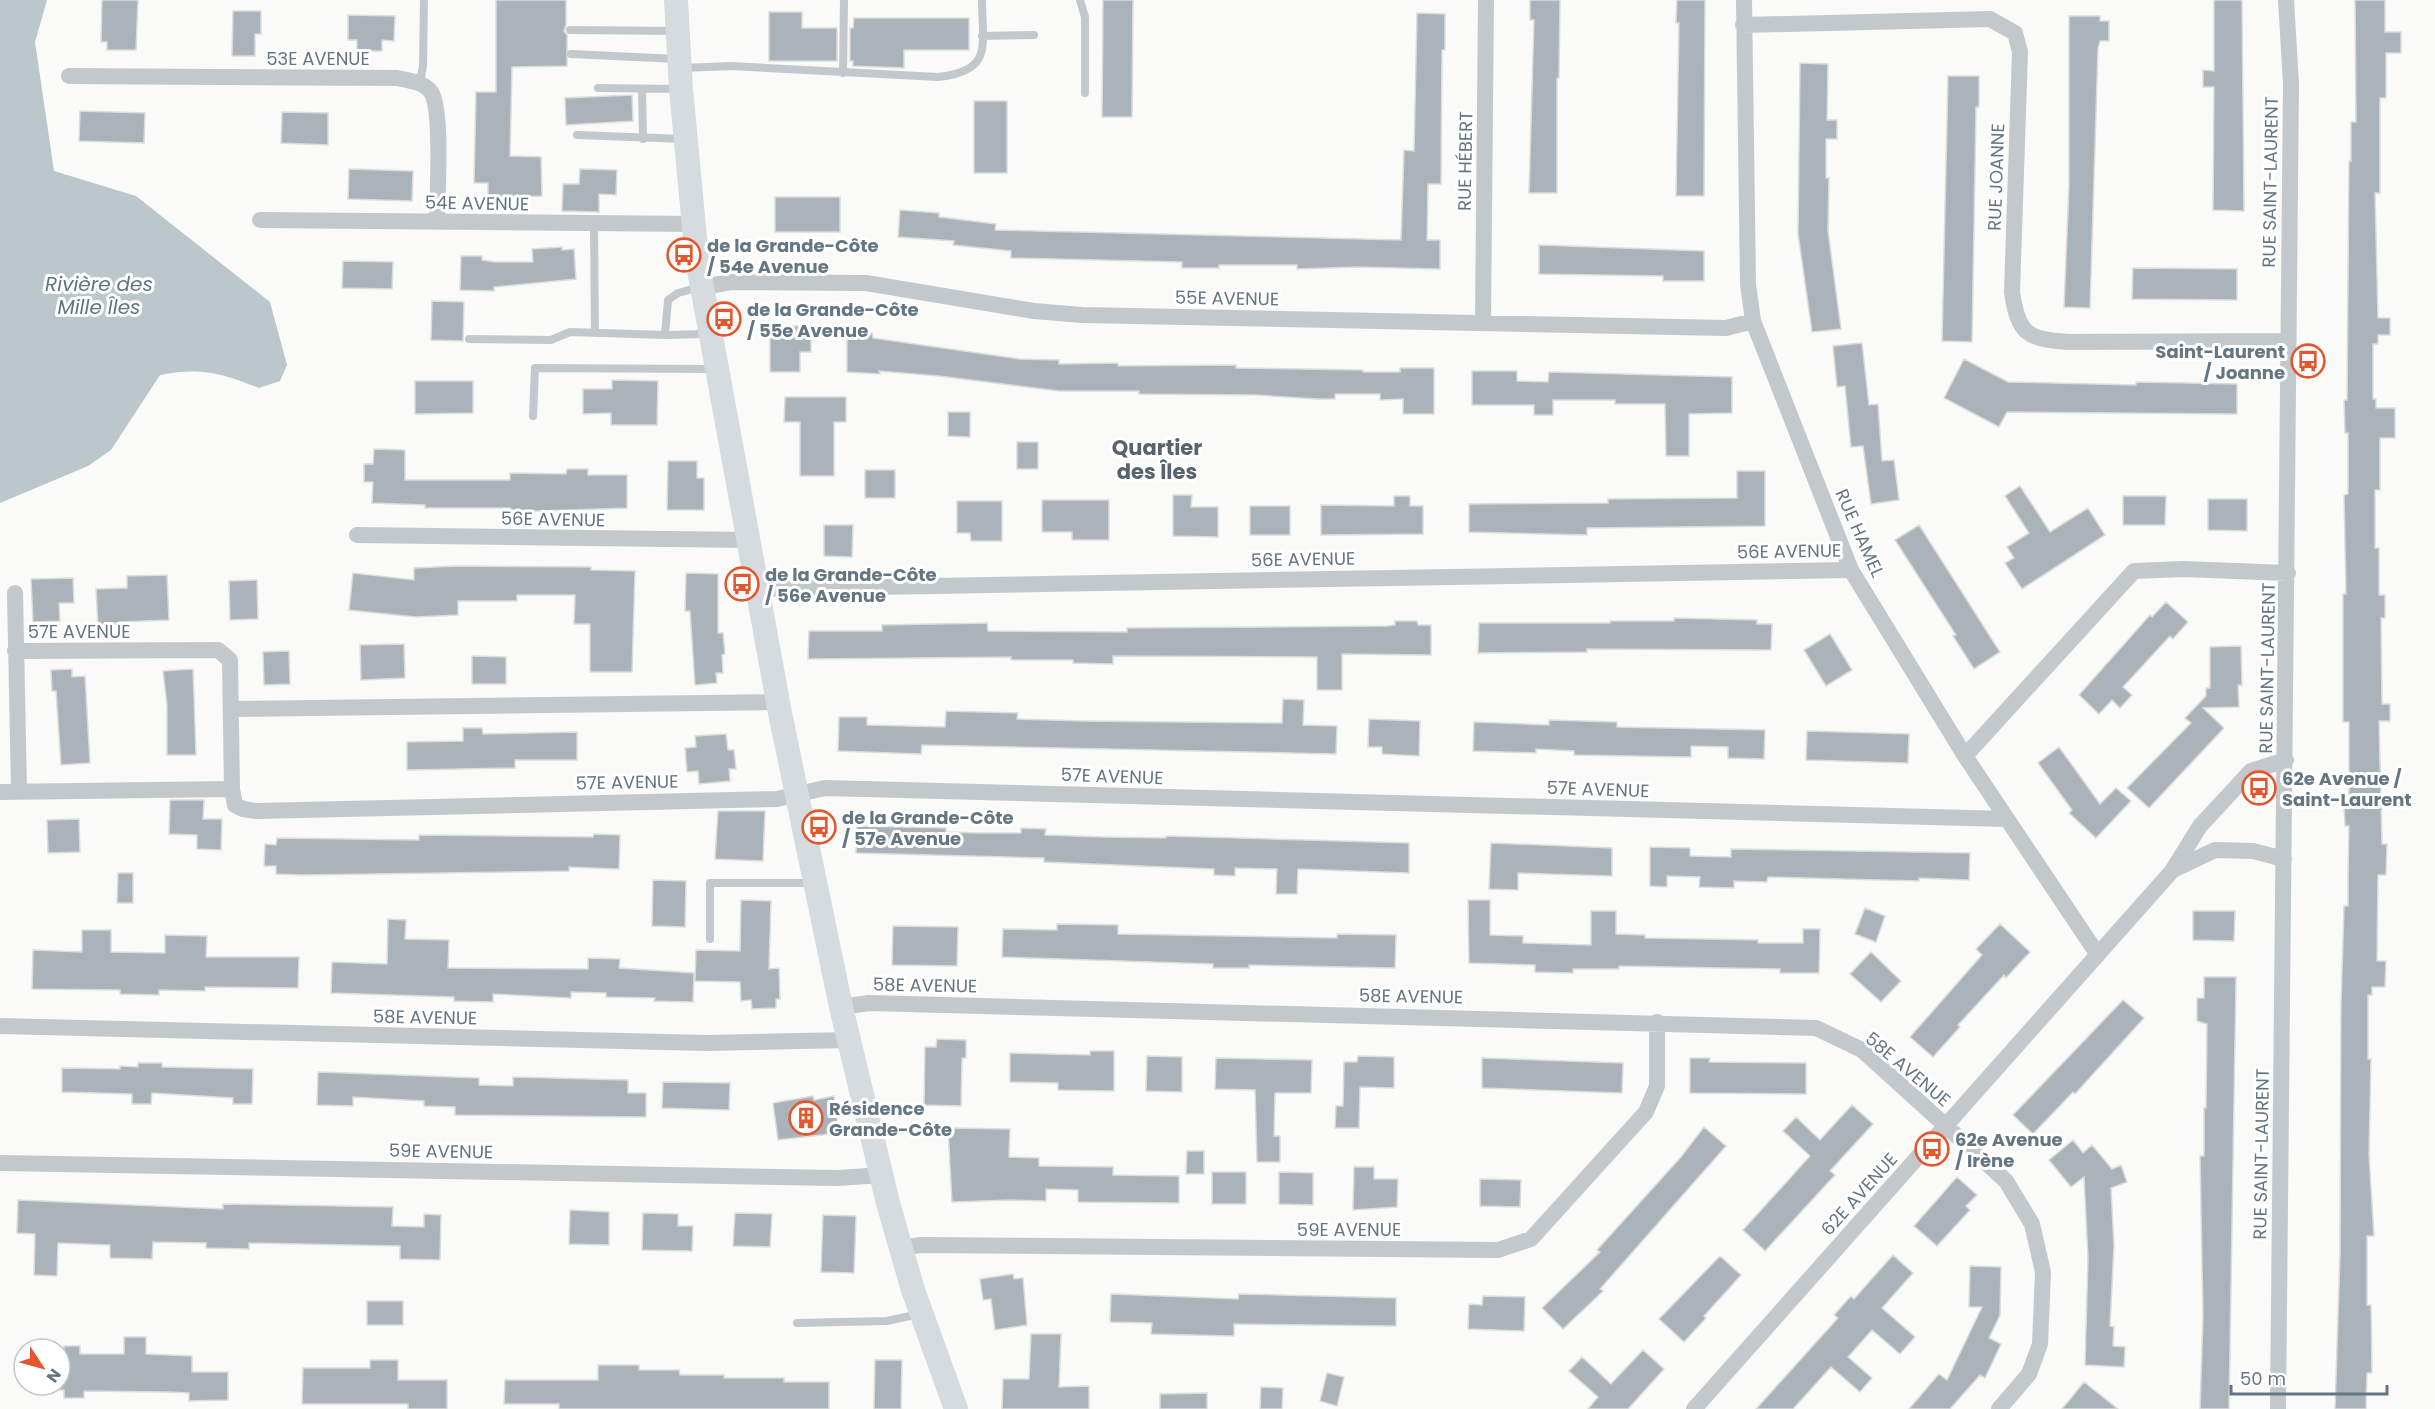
<svg xmlns="http://www.w3.org/2000/svg" width="2435" height="1409" viewBox="0 0 2435 1409" font-family="Poppins,sans-serif">
	<style>
		.water { fill: #bbc7cb }
		.building { fill: #aab3b9; stroke: #dcdcda; stroke-width: 1.5 }
		.lines { fill: none; stroke-linecap: round; stroke-linejoin: round }
		.service { stroke: #c3c8cc; stroke-width: 8 }
		.minor { stroke: #c3c8cc; stroke-width: 16 }
		.secondary { stroke: #d6dbdf; stroke-width: 24 }
		.labels { text-anchor: middle; dominant-baseline: central; stroke-width: 6; stroke-linejoin: round; paint-order: stroke }
		.street-label { font-size: 18px; fill: #657683; stroke: #fff }
		.poi-label { font-size: 18px; font-weight: bold; fill: #657683; stroke: #fff; text-anchor: start }
		.water-label { font-size: 20px; font-style: italic; fill: #60757c; stroke: #fff }
		.quarter-label { font-size: 21px; font-weight: bold; fill: #57646e; stroke: #fff }
	</style>
	<rect width="100%" height="100%" fill="#fafaf8"/>
	<!-- water -->
	<path class="water" d="M0,0H47L35,42L54,171L136,196L270,302L287,365L280,381L259,388C221,373 201,367 160,375L111,450L88,466L0,503Z"/>
	<!-- building -->
	<path class="building" d="M102,0H138L136,50H107V42H101Z
		M496,0H566V25L564,31L567,35V66L512,67L510,156L541,157L542,196L488,198V183H474L476,92H496Z
		M1103,0H1133L1132,117H1102Z
		M1530,0H1560L1559,78H1557V193H1529L1534,20H1530Z
		M1677,0H1705L1704,196H1676L1679,23H1676Z
		M2214,0H2242L2244,211L2213,210L2214,87H2203V70L2214,71Z
		M2355,0H2385V32H2401V53H2386V98H2380V193H2375L2378,318H2390V335H2378V344H2373V399H2376V408H2395V438H2380V490H2375V548H2379V595H2385V618H2381L2382,704H2390V721H2379L2382,844H2387L2386,875H2378L2377,961H2386L2385,987H2372V995H2368V1059H2371L2369,1155L2374,1236H2367V1305H2371L2372,1373H2367L2366,1409H2335L2340,1254L2341,1005L2344,906H2348V875L2349,826H2345L2344,806H2349V722H2343V594H2346L2344,495L2348,494V433H2345L2344,400H2347L2349,161H2351V122H2356Z
		M233,11H261V34H255V56H232Z
		M769,12H802V28H837V61H769Z
		M1417,13L1445,14V50H1442L1441,184H1428L1427,240H1440V269L1357,267L1297,269V265H1219V268H1182V262L1011,258V251L953,245L954,241L898,237L900,210L939,213V217L996,224L995,230L1401,240L1404,150L1414,151Z
		M348,15L395,16L394,41L382,40V51H357V40H348Z
		M2069,16H2100V21H2109V41H2100L2098,48L2090,308L2064,307L2069,186Z
		M854,18H969V50H904V68L853,66V61H850V28H853Z
		M1800,63L1828,64L1827,120H1837V139H1826V178H1829L1828,231L1841,329L1812,332L1798,234Z
		M1948,76H1979V107H1976L1972,342L1942,341Z
		M632,95L633,121L566,125L565,98Z
		M974,101H1007V173H974Z
		M80,111L145,113L144,143L79,141Z
		M282,112L328,113V145L281,143Z
		M349,169L413,171L412,201L348,199Z
		M580,169L617,170L616,195L599,194V212L562,211L563,184H579Z
		M775,197H840V232H775Z
		M1539,245L1704,251V281H1663V276L1539,274Z
		M562,247V250L574,249L576,279L494,287V291L460,290L461,256H482V260L495,262H533L532,249Z
		M343,261L393,262L392,289L342,288Z
		M2133,268L2237,269V300L2132,299Z
		M432,301L464,302L463,341L431,340Z
		M770,326H811V352H800V372H770Z
		M847,333H872L873,338L1019,359L1059,360V364L1118,363V366L1236,365V368L1363,370V372H1400V368H1434V414H1403V399L1380,400V394H1335V399H1318L1256,395L1139,394V391H1059L939,376L879,371L880,374L847,372Z
		M1862,343L1869,405L1878,404L1882,461L1894,460L1899,500L1871,504L1863,446L1851,447L1845,386L1837,387L1833,346Z
		M1964,359L2008,382L2136,385V382L2237,384V414L2007,412L1999,427L1944,398Z
		M1472,371H1517V381L1548,382L1549,372L1732,377V413L1689,414V456H1666L1665,404H1615V400H1553V415H1534V405H1472Z
		M612,380L658,381L657,425H611V413L583,414V389H612Z
		M415,381H473V413L415,414Z
		M785,397H846V422H834V476H800V422H784Z
		M948,412H970V437L948,436Z
		M1017,442H1038V469H1017Z
		M374,449L405,450V480H510V473L566,474L567,469H588V475H627V508L510,512V508H425V505L372,503L373,482H364V464H373Z
		M668,461H697V478H704V510H667Z
		M865,470H895V498H865Z
		M1737,471H1765V526L1587,528V535L1469,532V504L1608,503V499L1737,498Z
		M2020,486L2050,532L2088,508L2105,535L2022,589L2005,563L2014,558L2007,547L2029,533L2005,496Z
		M1173,495H1192L1191,507H1218V537L1173,536Z
		M1394,496H1410V506H1423V534L1321,535V505L1394,506Z
		M2123,496H2166L2165,525H2123Z
		M2208,499H2247V531L2208,530Z
		M1042,500H1109V540H1072V532H1042Z
		M957,501H1002V541H971L970,533H957Z
		M1250,506H1290V535H1250Z
		M824,525H853L852,557L824,556Z
		M1919,525L2000,652L1974,669L1953,636L1956,635L1895,540Z
		M457,566L591,567V570L635,571L632,672H590V624H574L575,595H517V601H458V615L416,617L349,610L353,573L414,580V568Z
		M686,573L718,574V633H723L725,654L722,655L723,673H716L717,683L695,685L690,611H685Z
		M167,575L169,620L119,622V626L98,627L96,589L127,588V576Z
		M73,578L74,603H59L60,621L33,622L31,579Z
		M257,580L258,619L230,620L229,581Z
		M2166,602L2188,622L2173,639L2170,636L2123,687L2132,695L2120,708L2112,700L2099,714L2079,695L2150,615L2152,617Z
		M1674,618L1757,620V624H1772L1771,650L1587,649V652L1478,653L1479,623H1610V621H1674Z
		M1395,621H1417L1418,625H1431V655L1342,654V690H1317V657L1113,656V664L1073,663V660H1011V657L808,659L809,631H882V625L987,623L988,631L1127,632V628L1387,626L1395,625Z
		M1830,634L1852,670L1826,686L1804,650Z
		M404,644L405,678L361,680L360,645Z
		M2241,646L2242,685H2238L2239,707L2203,708L2224,728L2149,808L2127,788L2191,723L2185,718L2206,696V688H2210V647Z
		M289,651L290,684L264,685L263,652Z
		M472,656L506,657V684H472Z
		M72,669V677L85,676L90,763L61,765L56,691H52L51,670Z
		M193,669L196,755H167V705L163,671Z
		M1283,699L1304,700L1303,725L1337,726L1336,754L922,745L921,754L838,751L839,717H867V725L945,727L946,711L1018,713L1017,719L1082,721L1282,723Z
		M1369,719L1420,721L1419,756L1382,754V747H1368Z
		M1549,720L1617,722V727L1765,730L1764,759L1728,758V747L1691,746V757L1574,755V751L1536,749V753L1473,751L1474,722L1549,725Z
		M463,728H482L483,734L577,732V760H515V768L407,770V742L463,741Z
		M1807,731L1909,734L1908,763L1806,760Z
		M726,734L728,750H734L736,769H729L730,781L699,784L698,771L687,772L685,748L696,747L695,736Z
		M2059,747L2100,804L2116,788L2131,801L2096,838L2069,813L2072,810L2038,763Z
		M170,800H204L203,819H222L221,850L197,849V835L169,834Z
		M718,811H765L763,861L715,859Z
		M79,819L80,852L48,853L47,820Z
		M857,826L946,828V832L979,833H1021V828L1046,829L1045,835L1103,837L1166,838V836L1409,843V873L1298,869L1297,894H1276L1277,869L1235,868V876L1214,875V869L1044,862V858L856,853Z
		M594,834L620,835L619,869L569,867V871L301,875L276,874V866H264L265,844L276,845L277,838L419,840V835L593,837Z
		M1491,843L1612,848V876L1518,873V890L1489,889Z
		M1650,847L1690,848V856L1731,857V849L1970,853L1969,880L1919,878V881L1768,877L1767,882L1734,881V888L1699,887L1700,877L1667,876V887L1650,886Z
		M118,873H133V903H117Z
		M653,880L686,881L685,927L652,926Z
		M741,900L771,901L769,969L779,968L780,999H776V1008L752,1009L751,1000L741,1001L740,982L695,981L696,950L740,951Z
		M1468,900H1490V935L1523,936V943L1591,945V911H1616V934L1645,935V938L1758,940V943H1803V929H1820L1819,973H1780V969L1619,966V969H1573V973L1535,972V965L1469,963Z
		M1865,908L1885,916L1876,942L1855,934Z
		M2193,911H2235L2234,941L2193,940Z
		M388,919L406,920L405,939L449,940L448,968L588,969V958L620,959L619,968L694,973L693,1002L654,1001L655,998L606,997V993L571,992V998L493,994V1002L454,1001V997L331,993L332,962L387,964Z
		M1057,924L1118,925V934L1337,938V934L1396,935L1395,968L1249,965V968H1213V964L1002,957L1003,929L1057,930Z
		M2000,924L2030,952L2006,978L2004,975L1958,1025L1960,1027L1933,1057L1910,1037L1982,955L1976,949Z
		M893,926L958,927L957,966L892,965Z
		M82,930H111V952L165,953V935L207,936L206,957H299L298,988L205,987V991L159,990V995L120,994V990L32,989L33,950L82,952Z
		M1871,952L1901,981L1881,1002L1850,974Z
		M2204,977H2236L2229,1409H2200L2203,1316L2200,1156H2204V1108H2206L2207,1024L2197,1021V998H2204Z
		M2123,1000L2144,1018L2075,1094L2073,1092L2033,1134L2013,1115Z
		M937,1039L966,1040V1058H962L961,1106L924,1105L925,1047H936Z
		M1090,1051H1114V1091L1058,1090V1083L1010,1082V1053L1090,1055Z
		M1147,1056L1182,1057V1092L1146,1091Z
		M1358,1056L1394,1057V1088L1360,1087L1359,1128H1335L1336,1106H1343L1344,1062H1357Z
		M1216,1058L1312,1060L1311,1093H1275L1274,1136H1280V1162H1257L1255,1090L1215,1089Z
		M1482,1058L1623,1063L1622,1093L1482,1088Z
		M1690,1058H1710L1709,1062L1806,1063V1094L1690,1093Z
		M138,1063H162V1067L253,1069L252,1104H233V1098L152,1093L151,1104H132V1094L62,1092V1068L120,1069V1066L138,1067Z
		M318,1072L479,1078V1085L513,1086V1077L628,1080V1093H646V1117L455,1115V1107L424,1106V1101L388,1099L353,1097V1106L317,1105Z
		M663,1082L730,1083L729,1110L662,1108Z
		M813,1096L814,1100L834,1096L839,1133L778,1140L773,1103Z
		M1852,1105L1873,1124L1830,1171L1835,1175L1765,1251L1743,1230L1810,1156L1783,1131L1796,1117L1820,1140Z
		M1704,1127L1726,1146L1600,1289L1603,1291L1563,1329L1542,1308L1600,1252L1597,1250L1681,1157Z
		M948,1128L1010,1129L1009,1157L1039,1158V1166L1113,1167V1175L1179,1176V1203L1078,1202V1190L1046,1189V1201L1011,1200L952,1202Z
		M2073,1140L2083,1153L2092,1145L2112,1169L2121,1165L2127,1182L2111,1188L2114,1246L2110,1326L2114,1327L2113,1346L2125,1347L2124,1367L2085,1365L2088,1258L2084,1177L2071,1187L2049,1160Z
		M1187,1151H1204V1174H1186Z
		M1354,1167H1374V1179H1398L1397,1207L1353,1210Z
		M1212,1172H1246V1204H1212Z
		M1279,1172L1313,1173V1205L1279,1204Z
		M1957,1177L1977,1195L1966,1206L1970,1210L1937,1246L1914,1226Z
		M1480,1179L1521,1180L1520,1207L1480,1206Z
		M18,1200L223,1209V1204L393,1207L392,1226L424,1227V1214L441,1215L440,1260L400,1259V1246L249,1243V1249L206,1248V1243L153,1242L152,1259L110,1258V1245L58,1243L57,1276L34,1275L35,1234L17,1233Z
		M570,1210L609,1212V1245L569,1244Z
		M643,1213L678,1214V1226H693L692,1251L642,1250Z
		M735,1213L772,1214L770,1247L733,1246Z
		M823,1215L856,1216L854,1273L821,1272Z
		M1893,1255L1913,1273L1882,1308L1915,1337L1900,1354L1872,1330L1848,1357L1872,1378L1860,1392L1831,1367L1793,1409H1756L1838,1318L1834,1315L1851,1296L1854,1299Z
		M1720,1256L1741,1275L1704,1316L1706,1318L1684,1342L1659,1319Z
		M1970,1266L2001,1267L2000,1315L1989,1338L2001,1344L1985,1378L1980,1375L1950,1409H1909L1939,1374L1947,1380L1982,1307H1969Z
		M1013,1274L1014,1279L1023,1278L1027,1325L995,1330L991,1299L983,1300L980,1279Z
		M1111,1294L1238,1299L1239,1294L1396,1298V1326L1234,1324V1336L1151,1334L1152,1323L1110,1322Z
		M1483,1296L1525,1297L1524,1331L1468,1329L1469,1304L1482,1305Z
		M367,1301H403V1325H367Z
		M1031,1334H1061L1059,1387L1089,1386V1409H1002L1003,1379H1029Z
		M124,1337H146V1354L192,1356V1372H228V1400L189,1401V1393L167,1392L84,1391V1398H64V1390H60V1354L64,1353V1346H80V1354H124Z
		M1643,1350L1664,1369L1628,1409H1588L1598,1397L1569,1371L1582,1357L1611,1384Z
		M370,1360H398V1380H447V1409H408V1404H302L303,1368H370Z
		M875,1360H902L901,1409H874Z
		M598,1365H639V1370H679L680,1375H724V1378H784V1382H829V1409H559V1404H504L505,1380H598Z
		M1327,1373L1344,1377L1337,1406L1320,1401Z
		M2084,1382L2118,1409H2062Z
		M1261,1387L1283,1388L1282,1409H1260Z
		M1207,1393V1409H1160V1394Z"/>
	<g class="lines">
		<!-- service -->
		<path class="service" d="M1080,0L1085,17V93
			M570,30L677,31
			M982,36L1034,35
			M571,54L678,59
			M683,68L731,66L938,77C994,71 982,45 982,0
			M843,73L844,0
			M420,84L423,66L424,0
			M598,88L679,89
			M642,89L643,139
			M577,135L684,139
			M594,225L595,333
			M699,287L678,293L668,300L665,335L707,334
			M469,339L551,340L570,332L665,335
			M533,416L535,368L715,369
			M710,939V883H813
			M797,1323L887,1321L919,1314"/>
		<!-- minor -->
		<path class="minor" d="M1744,0L1748,284L1753,321L1851,570L1965,756L2098,955
			M1743,25L1990,19L2015,33L2020,52L2012,292C2018,334 2027,339 2068,342L2287,341
			M69,76L397,78C408,80 424,82 431,92C443,109 437,197 437,222
			M260,220L693,224
			M703,287L731,282L866,283L1034,311L1082,315L1726,328L1753,321
			M1483,322L1486,0
			M357,535L747,540
			M756,589L1851,570
			M15,593L19,790
			M231,709L778,702
			M1965,756L2134,571L2183,569L2288,573
			M232,789L235,805L243,809L256,811L777,799L825,788L2007,819
			M0,792L232,789L230,660L218,650L15,651
			M2173,870L2215,850L2253,851L2284,859
			M841,1007L869,1003L1816,1028L1862,1050L1946,1126L2006,1181L2032,1224L2043,1272L2040,1344L2029,1374L1999,1409
			M0,1026L707,1043L849,1040
			M0,1163L838,1178L882,1175
			M901,1248L921,1245L1498,1250L1531,1239L1646,1112L1657,1086V1022
			M1694,1409L2172,871L2200,826L2251,771L2286,760
			M2278,1409L2291,84L2286,0"/>
		<!-- secondary -->
		<path class="secondary" d="M676,0L681,89L697,259L780,713L841,1007L888,1203L913,1290L956,1409"/>
	</g>
	<!-- icons -->
	<defs>
		<symbol id="bus-ring" viewBox="-11 -11 22 22"><circle r="9.5" fill="#fff" stroke="#e4572e" stroke-width="1.5"/><path d="M-5-6H5V4H4V6H2V4H-2V6H-4V4H-5ZM-3.5-4V0h7V-4ZM-3.5 1.2v1.5H-2V1.2ZM2 1.2v1.5H3.5V1.2Z" fill="#e4572e"/></symbol>
		<symbol id="building-ring" viewBox="-11 -11 22 22"><circle r="9.5" fill="#fff" stroke="#e4572e" stroke-width="1.5"/><path d="M-4-6H4V6H1V3H-1V6H-4ZM-2.5-4.3h1.7v1.8h-1.7ZM.8-4.3h1.7v1.8H.8ZM-2.5-1h1.7V.8h-1.7ZM.8-1h1.7V.8H.8Z" fill="#e4572e"/></symbol>
	</defs>
	<g fill-rule="evenodd">
		<use href="#bus-ring" x="665" y="236" width="38" height="38"/>
		<use href="#bus-ring" x="705" y="300" width="38" height="38"/>
		<use href="#bus-ring" x="2289" y="342" width="38" height="38"/>
		<use href="#bus-ring" x="723" y="565" width="38" height="38"/>
		<use href="#bus-ring" x="2240" y="769" width="38" height="38"/>
		<use href="#bus-ring" x="800" y="808" width="38" height="38"/>
		<use href="#building-ring" x="787" y="1099" width="38" height="38"/>
		<use href="#bus-ring" x="1913" y="1130" width="38" height="38"/>
	</g>
	<g class="labels">
		<!-- street labels -->
		<g class="street-label">
			<text x="318" y="58">53E AVENUE</text>
			<text transform="translate(1465 161) rotate(-89)">RUE HÉBERT</text>
			<text transform="translate(1996 177) rotate(-88)">RUE JOANNE</text>
			<text transform="translate(2270 182) rotate(-89)">RUE SAINT-LAURENT</text>
			<text transform="translate(477 203) rotate(1)">54E AVENUE</text>
			<text transform="translate(1227 298) rotate(1)">55E AVENUE</text>
			<text transform="translate(553 519) rotate(1)">56E AVENUE</text>
			<text transform="translate(1860 533) rotate(66)">RUE HAMEL</text>
			<text transform="translate(1789 551) rotate(-1)">56E AVENUE</text>
			<text transform="translate(1303 559) rotate(-1)">56E AVENUE</text>
			<text x="79" y="631">57E AVENUE</text>
			<text transform="translate(2267 668) rotate(-89)">RUE SAINT-LAURENT</text>
			<text transform="translate(1112 776) rotate(2)">57E AVENUE</text>
			<text transform="translate(627 782) rotate(-1)">57E AVENUE</text>
			<text transform="translate(1598 789) rotate(2)">57E AVENUE</text>
			<text transform="translate(925 985) rotate(1)">58E AVENUE</text>
			<text transform="translate(1411 996) rotate(1)">58E AVENUE</text>
			<text transform="translate(425 1017) rotate(1)">58E AVENUE</text>
			<text transform="translate(1908 1069) rotate(40)">58E AVENUE</text>
			<text transform="translate(441 1151) rotate(1)">59E AVENUE</text>
			<text transform="translate(2261 1154) rotate(-89)">RUE SAINT-LAURENT</text>
			<text transform="translate(1859 1194) rotate(-48)">62E AVENUE</text>
			<text x="1349" y="1229">59E AVENUE</text>
		</g>
		<!-- poi labels -->
		<g class="poi-label">
			<text x="707" y="245">de la Grande-Côte<tspan x="707" dy="21">/ 54e Avenue</tspan></text>
			<text x="747" y="309">de la Grande-Côte<tspan x="747" dy="21">/ 55e Avenue</tspan></text>
			<text x="2285" y="351" text-anchor="end">Saint-Laurent<tspan x="2285" dy="21">/ Joanne</tspan></text>
			<text x="765" y="574">de la Grande-Côte<tspan x="765" dy="21">/ 56e Avenue</tspan></text>
			<text x="2282" y="778">62e Avenue /<tspan x="2282" dy="21">Saint-Laurent</tspan></text>
			<text x="842" y="817">de la Grande-Côte<tspan x="842" dy="21">/ 57e Avenue</tspan></text>
			<text x="829" y="1108">Résidence<tspan x="829" dy="21">Grande-Côte</tspan></text>
			<text x="1955" y="1139">62e Avenue<tspan x="1955" dy="21">/ Irène</tspan></text>
		</g>
		<!-- water labels -->
		<g class="water-label">
			<text x="99" y="284">Rivière des<tspan x="99" dy="23">Mille Îles</tspan></text>
		</g>
		<!-- quarter labels -->
		<g class="quarter-label">
			<text x="1157" y="447">Quartier<tspan x="1157" dy="24">des Îles</tspan></text>
		</g>
	</g>
	<!-- north arrow -->
	<g transform="translate(42 1367) rotate(126)"><circle r="28" fill="#ffffff" stroke="#c1c8cd" stroke-width="1.5"/>
	<path d="M0-4.5L10 22L0 15L-10 22Z" fill="#e4572e"/>
	<text y="-9" font-size="16" font-weight="bold" text-anchor="middle" fill="#657683">N</text>
	</g>
	<!-- scale -->
	<path d="M2231 1385v9h156v-9" fill="none" stroke="#657683" stroke-width="3"/>
	<text x="2240" y="1385" font-size="18" fill="#657683" stroke="#ffffff" stroke-width="4.5" paint-order="stroke">50 m</text>
</svg>
